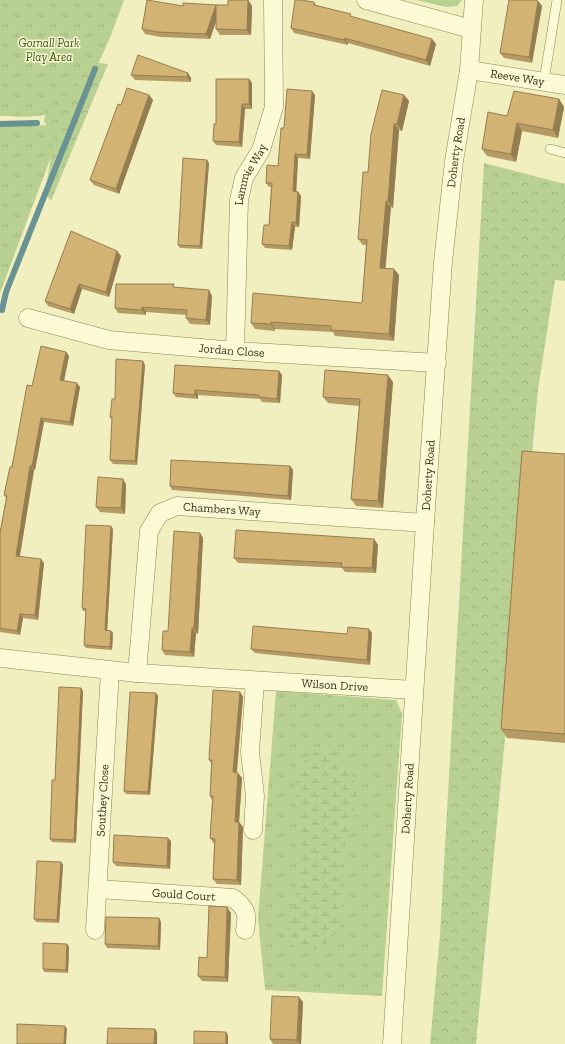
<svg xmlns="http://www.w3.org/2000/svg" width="565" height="1044" viewBox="0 0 565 1044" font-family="'Zilla Slab',serif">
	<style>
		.grass { fill: url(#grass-tufts) }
		.forest { fill: url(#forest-crowns) }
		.wetland { fill: url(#wetland-marsh) }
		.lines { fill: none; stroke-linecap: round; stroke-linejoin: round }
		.stream { stroke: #699292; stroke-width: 6 }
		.service-casing { stroke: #8c8156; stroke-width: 10 }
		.minor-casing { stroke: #8c8156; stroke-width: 19 }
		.service { stroke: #fbfad4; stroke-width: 9 }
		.minor { stroke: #fbfad4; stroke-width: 18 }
		.wall { fill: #b59a63 }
		.shaded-wall { fill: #947d50 }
		.building { fill: #d3b373; stroke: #947d50 }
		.labels { text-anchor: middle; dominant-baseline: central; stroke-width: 3; stroke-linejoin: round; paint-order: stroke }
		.park-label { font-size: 12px; font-style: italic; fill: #3c5821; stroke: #f8f7d0 }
		.street-label { font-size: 12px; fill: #3a321c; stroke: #f8f7d0 }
	</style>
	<defs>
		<pattern id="grass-tufts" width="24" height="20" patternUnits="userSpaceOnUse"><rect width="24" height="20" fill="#b9d093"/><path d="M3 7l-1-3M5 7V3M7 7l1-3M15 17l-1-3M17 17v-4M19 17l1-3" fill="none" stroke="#a0b37e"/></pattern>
		<pattern id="forest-crowns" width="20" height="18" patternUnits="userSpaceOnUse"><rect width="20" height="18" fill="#b9d093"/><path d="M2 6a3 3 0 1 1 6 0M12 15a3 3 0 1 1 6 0" fill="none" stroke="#a0b37e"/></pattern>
		<pattern id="wetland-marsh" width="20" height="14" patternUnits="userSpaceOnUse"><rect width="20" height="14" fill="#b9d093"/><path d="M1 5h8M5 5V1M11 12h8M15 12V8" fill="none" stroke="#a0b37e"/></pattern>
	</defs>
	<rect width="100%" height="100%" fill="#f1efc0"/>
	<!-- grass -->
	<path class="grass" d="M0,0H124C109,40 90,104 43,115C30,118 13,116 0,116Z
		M416,0H462L457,6L447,7Z
		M63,125L0,293V126Z
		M276,691L396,700L402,713L382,996L265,990L258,919Z"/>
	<!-- forest -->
	<path class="forest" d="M90,62L108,64L51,201L45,193L54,139L44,121L46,109C50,105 53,101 58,98C61,96 66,95 69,93C80,84 70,70 90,62Z
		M484,163L565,184V281L555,280L538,390L476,1044H430L440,934Z"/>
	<!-- wetland -->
	<path class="wetland" d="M320,748L336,751C341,759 349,768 353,777C364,808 342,838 340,869C339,884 343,900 342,915C339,933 329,948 310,950C305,951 297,947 292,945L286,926L299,885L302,832L296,804L295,783L304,761Z"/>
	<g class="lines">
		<!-- stream -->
		<path class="stream" d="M0,124L37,123
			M2,310L6,292L95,69"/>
		<defs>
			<path id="service" d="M544,81L557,0
				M550,149L565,153"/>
			<g id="minor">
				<path d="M366,0L471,29"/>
				<path id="s1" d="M469,70L565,85"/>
				<path id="s2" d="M28,318L109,340L235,351L437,363"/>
				<path id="s3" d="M235,351L239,200L244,178L261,150L274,107L273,0"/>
				<path id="s4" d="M0,658L137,673L414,690"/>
				<path id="s5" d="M137,673L149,531L160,513L177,506L425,523"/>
				<path d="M253,830L255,796L250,752L255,681"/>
				<path id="s6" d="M98,889L233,898C247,909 248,914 245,930"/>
				<path id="s7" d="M95,930L110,671"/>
				<path id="s8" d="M392,1044L425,523L443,262L454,161L469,70L474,0"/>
			</g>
		</defs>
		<!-- service casing -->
		<use href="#service" class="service-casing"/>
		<!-- minor casing -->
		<use href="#minor" class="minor-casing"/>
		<!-- service -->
		<use href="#service" class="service"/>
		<!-- minor -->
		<use href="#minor" class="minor"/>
	</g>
	<!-- wall -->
	<path class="wall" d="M248,0L252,6L251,35H220L216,29V21L210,39L161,37L145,34L142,29L183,6L228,5Z
		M538,1L542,6L532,63L504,58L500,53Z
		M314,2L316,5L352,17L432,39L436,44L430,66L348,43V45L294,33L291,28Z
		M188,73L191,78V82L135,80L131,75Z
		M249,79L252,83V109H245L242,147L216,145L213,141L216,124Z
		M149,95L153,100L119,194L94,185L90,180L121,105Z
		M315,95L310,159L298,158L296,191L298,192L301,196L299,227H295L292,250L265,248L262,244L269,225L271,187H269L266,183L278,166L284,128Z
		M404,95L409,101L402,131L399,130L393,208L391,207L385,268L394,269L399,275L394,341L335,336L333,332L275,329V331L255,329L251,323L362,303L366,245H363L358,239L368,172Z
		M559,99L564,107L558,138L522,131L516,162L487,156L482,149L507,116Z
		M207,160L209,163L202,249L180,248L178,245Z
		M117,251L121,256L109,297L82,289L74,314L48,306L45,301Z
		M176,287L212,296L210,325L190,324L186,318L187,315L146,312V315L118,313L115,308Z
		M66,352L69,356L64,381L80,387L73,426L44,422L35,470H34L20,556L44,563L38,620L23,618L20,635L0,632V533L6,498L4,495L32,386Z
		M145,365L137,465L113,464L110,460L112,420L110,417L115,399Z
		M279,371L282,375L280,403L262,402L260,399L198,395V399L176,397L173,393Z
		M393,382L383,508L356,506L351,499L359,406L328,403L323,397Z
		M565,454V743L507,738L501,729Z
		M290,466L293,470L291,500L172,490L170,486Z
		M126,484L125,514L100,512L96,507Z
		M113,529L107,630L113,633L112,650L86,648L84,645L86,611H83L82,608Z
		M200,533L203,538L198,634L196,633L194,657L165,655L162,650Z
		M374,539L378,545L376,573L345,572L342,568L238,563L234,558Z
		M372,633L370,665L255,653L251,649L347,634Z
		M81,688L83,691L76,843L52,842L50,839L55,780Z
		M240,692L243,697L237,773H238L242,778L239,822L243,827L241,885L217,884L213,879L214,844L210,838L212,800L210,796L211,763L209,760Z
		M156,693L158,696L150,795L126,794L124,791Z
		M171,841L170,869L116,866L113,862Z
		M61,862L63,865L59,923L36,922L34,919Z
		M231,913L228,982L202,981L198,976L207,958Z
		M161,922L160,950L107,948L105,944Z
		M67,944L69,947L68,973L44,972L43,969Z
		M303,1002L301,1044H273L270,1039Z"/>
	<!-- shaded-wall -->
	<path class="shaded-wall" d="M248,0L252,6L251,35L247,30Z
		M538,1L542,6L532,63L529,57Z
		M216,5L220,10L210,39L206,34Z
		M344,38L348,43V45L344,40Z
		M432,39L436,44L430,66L426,60Z
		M188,73L191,78V82L187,77Z
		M249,79L252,83V109L249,104Z
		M312,91L315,95L310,159L307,155Z
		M149,95L153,100L119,194L116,189Z
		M404,95L409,101L402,131L397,124Z
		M559,99L564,107L558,138L553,130Z
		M242,104L245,109L242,147L239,142Z
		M517,123L522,131L516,162L511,154Z
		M394,124L399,130L393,208L388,201Z
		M295,154L298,158L296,196L293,191Z
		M207,160L209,163L202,249L200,246Z
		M298,192L301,196L299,227L296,223Z
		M386,201L391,207L385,274L380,268Z
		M292,222L295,227L292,250L289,246Z
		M117,251L121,256L109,297L106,292Z
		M394,269L399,275L394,341L389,334Z
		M79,284L82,289L74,314L70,309Z
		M209,290L212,296L210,325L206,320Z
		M142,307L146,312V315L142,310Z
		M271,322L275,329V331L271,324Z
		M66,352L69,356L63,385L60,380Z
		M143,361L145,365L137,465L135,461Z
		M279,371L282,375L280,403L277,399Z
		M388,375L393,382L383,508L378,501Z
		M77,383L80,387L73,426L70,422Z
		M195,390L198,395V399L195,395Z
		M41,418L44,422L35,470L32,466Z
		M30,466L34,470L19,560L16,556Z
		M290,466L293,470L291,500L288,496Z
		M123,479L126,484L125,514L121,508Z
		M111,526L113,529L107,633L105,630Z
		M200,533L203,538L198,634L194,628Z
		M374,539L378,545L376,573L372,568Z
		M41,559L44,563L38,620L35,615Z
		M20,614L23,618L20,635L17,631Z
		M192,628L196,633L194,657L190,652Z
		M369,629L372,633L370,665L367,660Z
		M111,631L113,633L112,650L110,647Z
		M81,688L83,691L76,843L74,840Z
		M240,692L243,697L236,778L233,772Z
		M156,693L158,696L150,795L148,792Z
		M238,773L242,778L239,822L243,827L241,885L237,880L235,822Z
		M168,838L171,841L170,869L167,866Z
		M61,862L63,865L59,923L57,920Z
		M227,907L231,913L228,982L225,977Z
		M159,918L161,922L160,950L158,946Z
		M67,944L69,947L68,973L66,970Z
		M299,997L303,1002L301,1044H300L297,1040Z
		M65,1026L67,1029L66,1044H64Z
		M155,1029L157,1032V1044H154Z
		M226,1032L228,1035V1044H226Z"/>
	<!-- building -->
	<path class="building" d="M147,0L183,6V3L216,5L206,34L157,32L142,29Z
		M228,0H248L247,30L216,29V5H228Z
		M295,0H301L314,2V5L351,14L350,16L432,39L426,60L344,38V40L291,28Z
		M509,0H534L538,1L529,57L500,53Z
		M138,55L188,73L187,77L131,75Z
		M216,79H249V104H242L239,142L213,141L214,124H216Z
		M127,88L149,95L116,189L90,180L118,104L121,105Z
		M287,89L312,91L307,155L295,154L293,191L298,192L296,223L292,222L289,246L262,244L264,225H269L272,183H266L267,165L278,166L281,128H284Z
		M382,90L404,95L397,124H394L388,201H386L380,268L394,269L389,334L331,330V326L271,322V324L251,323L253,293L362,303L367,240L358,239L363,172H368L371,134Z
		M514,91L559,99L553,130L517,123L511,154L482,149L488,112L507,116Z
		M183,158L207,160L200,246L178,245Z
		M71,231L117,251L106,292L79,284L70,309L45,301Z
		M116,284H174L173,287L209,290L206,320L186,318L187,310L142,307V310L115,308Z
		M41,346L66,352L60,380L77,383L70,422L41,418L32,466H30L16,556L41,559L35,615L20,614L17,631L0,628V533L7,496L4,495L10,467H12L27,385L32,386Z
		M116,359L143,361L135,461L110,460L112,417H110L112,399H115Z
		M175,365L279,371L277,399L259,397V395L195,390V395L173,393Z
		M325,370L388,375L378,501L351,499L360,399L323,397Z
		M522,451L565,454V734L501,729Z
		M171,460L290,466L288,496L170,486Z
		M98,477L123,479L121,508L96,507Z
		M86,525L111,526L105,630L111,631L110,647L84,645L86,609L82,608Z
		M236,530L374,539L372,568L341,567L342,563L234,558Z
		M174,531L200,533L194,628H192L190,652L162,650L163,631H168Z
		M253,626L347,634L348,627L369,629L367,660L251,649Z
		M59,687L81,688L74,840L50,839L52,780H55Z
		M213,690L240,692L233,772L238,773L235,822H239L237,880L213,879L215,839L210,838L213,796H210L212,760H209Z
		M130,692L156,693L148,792L124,791Z
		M114,835L168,838L167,866L113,862Z
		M37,861L61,862L57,920L34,919Z
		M209,906L227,907L225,977L198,976L199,957L207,958Z
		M106,917L159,918L158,946L105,944Z
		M43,943L67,944L66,970L43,969Z
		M272,996L299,997L297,1040L270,1039Z
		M17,1024L65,1026L64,1044H17Z
		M108,1028L155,1029L154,1044H107Z
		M194,1031L226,1032V1044H194Z"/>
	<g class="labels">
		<!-- park labels -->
		<g class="park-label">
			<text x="49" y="43">Gornall Park<tspan x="49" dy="14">Play Area</tspan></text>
		</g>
		<!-- street labels -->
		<g class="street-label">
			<text stroke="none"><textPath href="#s1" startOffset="49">Reeve Way</textPath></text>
			<text stroke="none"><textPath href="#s8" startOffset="894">Doherty Road</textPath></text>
			<text stroke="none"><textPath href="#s3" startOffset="179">Lammie Way</textPath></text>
			<text stroke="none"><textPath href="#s2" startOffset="207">Jordan Close</textPath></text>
			<text stroke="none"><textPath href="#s8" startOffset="570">Doherty Road</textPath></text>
			<text stroke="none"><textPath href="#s5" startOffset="227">Chambers Way</textPath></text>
			<text stroke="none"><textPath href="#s4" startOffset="336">Wilson Drive</textPath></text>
			<text stroke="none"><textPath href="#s8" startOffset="246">Doherty Road</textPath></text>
			<text stroke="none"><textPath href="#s7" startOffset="130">Southey Close</textPath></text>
			<text stroke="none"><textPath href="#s6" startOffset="86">Gould Court</textPath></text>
		</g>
	</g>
</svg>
